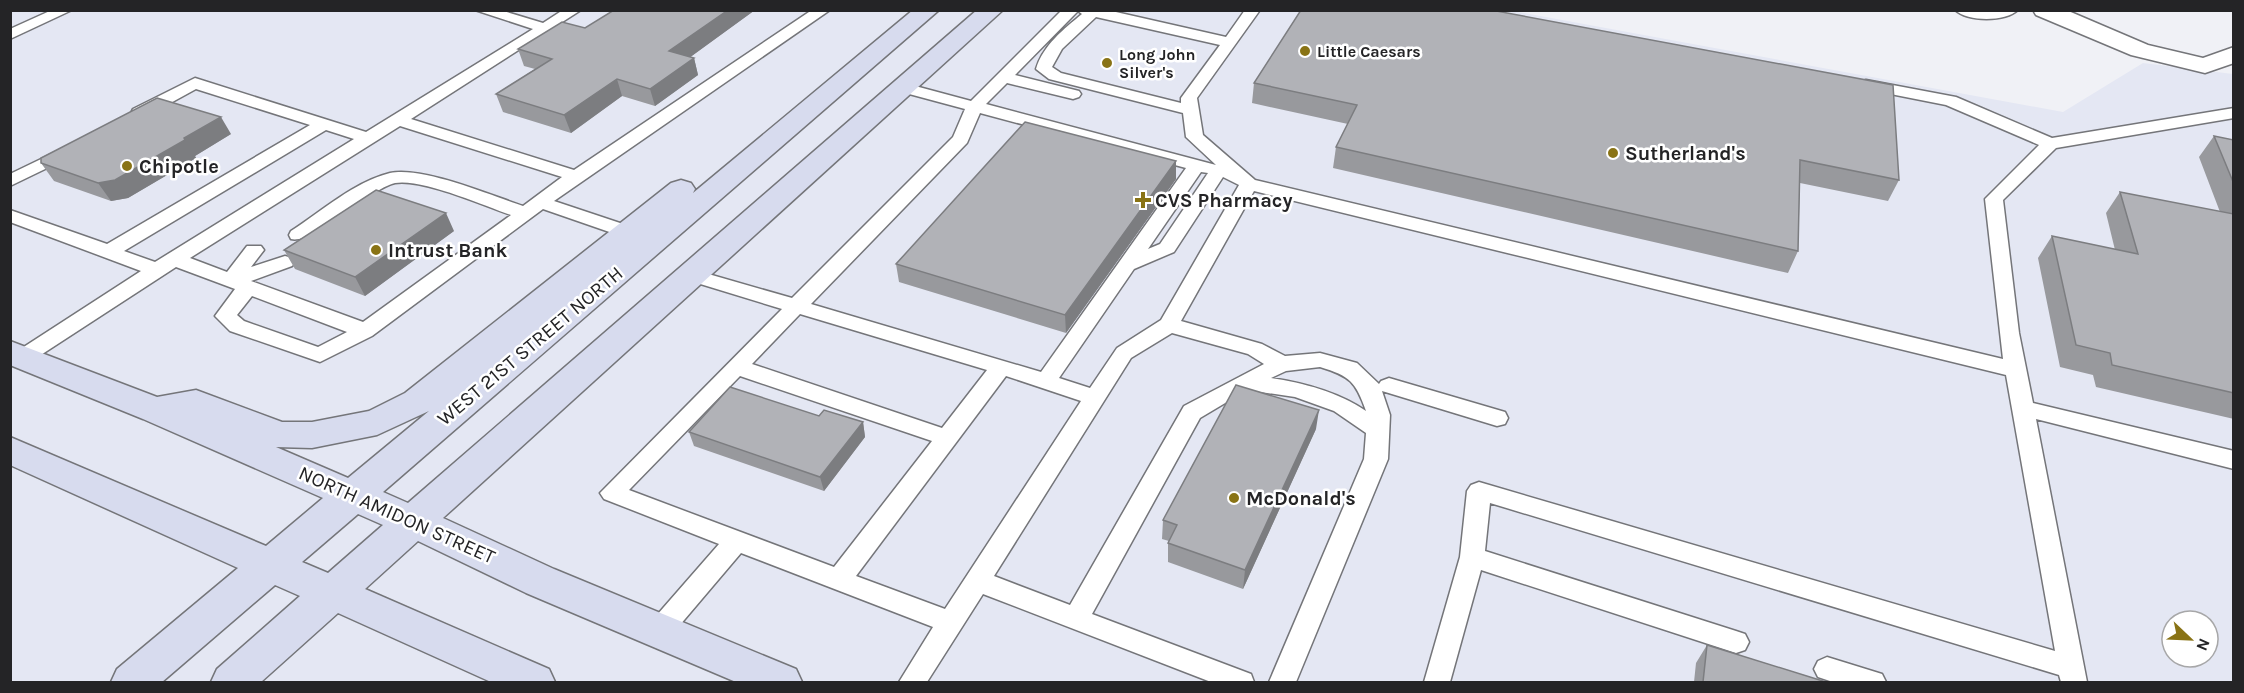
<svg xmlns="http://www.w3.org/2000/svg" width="2244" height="693" viewBox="0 0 2244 693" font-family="Karla,sans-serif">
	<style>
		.built { fill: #e4e7f3; fill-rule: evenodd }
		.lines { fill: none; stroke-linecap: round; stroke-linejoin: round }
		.service-casing { stroke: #747579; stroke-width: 3 }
		.minor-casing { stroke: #747579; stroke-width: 3 }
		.secondary-casing { stroke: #747579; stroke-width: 3 }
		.service { fill: #fff; fill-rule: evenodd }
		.minor { fill: #fff; fill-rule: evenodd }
		.secondary { fill: #d7dbee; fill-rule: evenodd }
		.wall { fill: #98999d }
		.shaded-wall { fill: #7c7d80 }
		.building { fill: #b1b2b7; stroke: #7c7d80; stroke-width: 1.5 }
		.poi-dot { fill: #897315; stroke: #fff; stroke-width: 2 }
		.labels { text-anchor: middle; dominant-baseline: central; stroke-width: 5; stroke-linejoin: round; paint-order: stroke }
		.far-poi-label { font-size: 16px; font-weight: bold; fill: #242426; stroke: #fff; text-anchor: start }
		.poi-label { font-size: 20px; font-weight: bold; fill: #242426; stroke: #fff; text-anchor: start }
		.street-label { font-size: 20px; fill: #242426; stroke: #fff }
	</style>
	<rect width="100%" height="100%" fill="#f0f1f6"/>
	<!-- built -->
	<path class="built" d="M10,11H1513L2063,112L2143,63L2233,74V682H11ZM2172,621H2208V657H2172Z"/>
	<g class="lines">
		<defs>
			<path id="service" d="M52,10H72L10,39V29Z
				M475,10H500L543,23L563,10H581L411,119L574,170L812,10H830L554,201L635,228L637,232L635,236H621L543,209L372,336L320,362L230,331L215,316L235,289L176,267L30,362L23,364L16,362L12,357L16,352L141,271L10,222V210L107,244L310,125L196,89L145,117H133L131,113L133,109L195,78L366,132L533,29ZM400,126L562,177L523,206C490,195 422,166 390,173C354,182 322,211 291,231L289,235L291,239C313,245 367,190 395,183C421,178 485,206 511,215L363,322L251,281L292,266L295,262L292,258L285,256L251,267L264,250L261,246H247L227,272L190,258ZM326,130L354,139L155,262L124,251ZM252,296L347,332L318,347L244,321L237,315Z
				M1062,10H1107L1226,37L1245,10H1260L1197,98L1203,135L1255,180L2003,359L1985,199L2039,145L1946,105L1860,88L1858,85L1860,82L1866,80L1956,97L2052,138L2234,108V118L2056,148L2003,200L2019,333L2033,403L2234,451V469L2036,419L2087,682H2061L2059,675L1490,503L1485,551L1736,631L1745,634L1749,642L1745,650L1736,653L1481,570L1450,682H1424L1460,557L1467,491L1471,485L1479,482L2055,651L2006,375L1254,191L1181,321L1262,344L1285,356L1320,353L1357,363L1379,384L1381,381L1389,378L1505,412L1508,418L1505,424L1497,426L1382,391L1390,415L1388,459L1296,682H1269L1364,459L1366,433L1334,411L1295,397L1247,390L1200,418L1092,614L1251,674L1254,682H1211L983,594L927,682H899L933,627L741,553L668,639L659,642L650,639L646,631L650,623L719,544L604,499L600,493L782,309L684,279L681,275L684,271L691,269L792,298L953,137L965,109L898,91L896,88L898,85L904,83L971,101ZM1078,11L1082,14C1064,29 1043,45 1036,69L1049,79L1183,113L1186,137L1216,165L986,104L1007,83L1073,99L1079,97L1081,94L1079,91L1015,75ZM1096,17L1220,45L1181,98V103L1061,73L1052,67L1062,49ZM980,113L1186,168L1041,372L811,304L967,143ZM1201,172L1208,173L1160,244L1148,249ZM1223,177L1239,185L1161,320L1117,348L1090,388L1059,378L1134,269L1174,252ZM800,314L987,370L942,428L752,364ZM1172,333L1248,354L1264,364L1184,406L1070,605L994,576L1131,358ZM1320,367C1350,376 1356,382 1366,411C1338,392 1304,383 1271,378L1286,371ZM740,376L932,441L834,567L629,490ZM1006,376L1081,401L945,609L856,576Z
				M1955,10H2018C2005,22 1968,22 1955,10Z
				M66,147L75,152L72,156L10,186V174Z
				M1827,657L1882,674L1886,682H1833L1818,677L1814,669L1818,661Z"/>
			<path id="minor" d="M2033,10H2066L2148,45L2203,58L2234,47V63L2205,73L2131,55L2036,15Z"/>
			<path id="secondary" d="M913,10H939L383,492L408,503L977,10H1003L443,518L554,569L796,669L802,682H736L526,593L418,541L365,589L549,669L555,682H491L338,613L261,682H211L217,669L300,596L275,585L162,682H111L117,669L238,568L10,465V437L266,546L323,498L143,419L10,365V341L157,397L196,390L282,422H312L369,411L405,393L671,183L681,180L691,183L695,189L693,193ZM429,411L348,478L276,447L312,448L377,435ZM358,514L383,525L328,573L302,562Z"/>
		</defs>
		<!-- service casing -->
		<use href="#service" class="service-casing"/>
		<!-- minor casing -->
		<use href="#minor" class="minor-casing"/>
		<!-- secondary casing -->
		<use href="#secondary" class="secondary-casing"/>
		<!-- service -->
		<use href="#service" class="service"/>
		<!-- minor -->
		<use href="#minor" class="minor"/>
		<!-- secondary -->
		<use href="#secondary" class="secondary"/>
	</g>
	<!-- wall -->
	<path class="wall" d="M614,10H755L690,57L694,58L698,75L655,106L622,96L571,133L503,112L496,94L535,69L524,66L518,49L585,28Z
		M1301,10L1899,180L1888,201L1800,183L1798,251L1788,273L1333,168L1336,147L1348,124L1252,103L1254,83Z
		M231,134L195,156L196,158L128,198L111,201L54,181L41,163Z
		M2214,136L2234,140V419L2096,387L2093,375L2060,367L2038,258L2052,236L2115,250L2106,213L2120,192L2220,212L2199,157Z
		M1176,161V179L1066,333L899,282L896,264Z
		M454,231L365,296L295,269L284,250Z
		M819,416L863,422L865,437L824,491L694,446L689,432Z
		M1316,429L1243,589L1168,562V543L1169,541L1162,539L1163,520Z
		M1707,645L1826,682H1694L1696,663Z"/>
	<!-- shaded-wall -->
	<path class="shaded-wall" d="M728,10H755L674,69L669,51Z
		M694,58L698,75L655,106L650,89Z
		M617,79L622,96L571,133L564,115Z
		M221,117L231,134L195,156L196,158L128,198L111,201L98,183L184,138Z
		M1176,161V179L1066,333L1065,315Z
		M446,213L454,231L365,296L355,277Z
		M1319,410L1316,429L1243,589L1245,570Z
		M863,422L865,437L824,491L820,477Z"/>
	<!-- building -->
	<path class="building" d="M614,10H728L669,51L694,58L650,89L617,79L564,115L496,94L552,59L518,49L562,22L585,28Z
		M1301,10H1491L1893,85L1899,180L1800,160L1798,251L1336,147L1357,105L1254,83Z
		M157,98L221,117L184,138L185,140L115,180L98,183L41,163V158Z
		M1025,122L1176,161L1065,315L896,264Z
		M2214,136L2234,140V184Z
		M376,190L446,213L355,277L284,250Z
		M2120,192L2234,214V393L2112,365L2110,353L2076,345L2052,236L2138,254Z
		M1236,385L1319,410L1245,570L1168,543L1177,525L1163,520Z
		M730,387L819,416L824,410L863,422L820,477L689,432Z
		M1707,645L1826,682H1703Z"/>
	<!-- markers -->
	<g class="poi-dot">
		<circle cx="1305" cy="51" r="6"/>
		<circle cx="1107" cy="63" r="6"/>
		<circle cx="1613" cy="153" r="6"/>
		<circle cx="127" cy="166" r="6"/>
		<path d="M1140 191h6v6h6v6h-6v6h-6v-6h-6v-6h6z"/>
		<circle cx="376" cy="250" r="6"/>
		<circle cx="1234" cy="498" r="6"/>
	</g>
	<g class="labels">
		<!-- far-poi labels -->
		<g class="far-poi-label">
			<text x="1317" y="51">Little Caesars</text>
			<text x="1119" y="54">Long John<tspan x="1119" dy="18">Silver's</tspan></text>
		</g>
		<!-- poi labels -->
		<g class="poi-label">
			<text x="1625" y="153">Sutherland's</text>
			<text x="139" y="166">Chipotle</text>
			<text x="1155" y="200">CVS Pharmacy</text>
			<text x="388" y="250">Intrust Bank</text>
			<text x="1246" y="498">McDonald's</text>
		</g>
		<!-- street labels -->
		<g class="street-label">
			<text transform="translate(530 346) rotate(-40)">WEST 21ST STREET NORTH</text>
			<text transform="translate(397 515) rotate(24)">NORTH AMIDON STREET</text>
		</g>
	</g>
	<!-- border -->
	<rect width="2244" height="693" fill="none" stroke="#242426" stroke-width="24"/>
	<!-- north arrow -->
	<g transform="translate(2190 639) rotate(113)"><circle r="28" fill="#ffffff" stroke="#a7a7a8" stroke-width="1.5"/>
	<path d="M0-4.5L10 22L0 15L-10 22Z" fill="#897315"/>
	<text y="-9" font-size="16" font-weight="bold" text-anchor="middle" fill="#242426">N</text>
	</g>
</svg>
